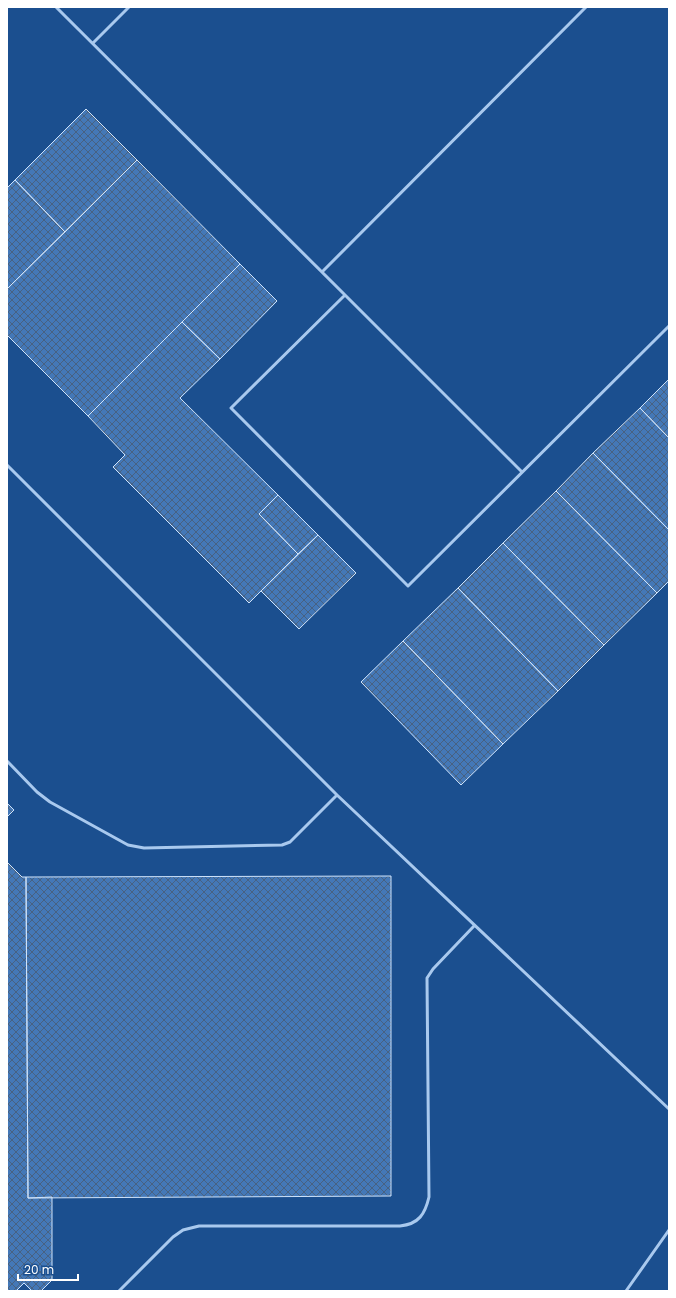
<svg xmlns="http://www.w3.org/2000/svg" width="676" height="1298" viewBox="0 0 676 1298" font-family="Poppins,sans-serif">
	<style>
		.building { fill: url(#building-cross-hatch); stroke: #cfe3fa }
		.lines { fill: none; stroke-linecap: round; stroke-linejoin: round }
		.lane { stroke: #a9c9ee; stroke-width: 3 }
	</style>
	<defs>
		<pattern id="building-cross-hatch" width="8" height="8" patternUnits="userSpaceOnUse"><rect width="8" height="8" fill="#4478b7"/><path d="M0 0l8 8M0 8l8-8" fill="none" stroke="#486282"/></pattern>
	</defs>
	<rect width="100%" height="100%" fill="#1b4f8f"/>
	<!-- building -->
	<path class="building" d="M86,109L137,160L65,232L15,180Z
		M137,160L240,264L88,416L7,335V289Z
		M15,180L65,232L7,289V188Z
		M240,264L277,301L220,359L182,322Z
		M182,322L220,359L180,398L278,495L259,514L298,554L249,603L113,467L125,455L88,416Z
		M669,379V438L640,408Z
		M640,408L669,438V530L593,453Z
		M593,453L669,530V581L657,593L556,491Z
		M556,491L657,593L604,645L503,543Z
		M278,495L318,535L298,554L259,514Z
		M318,535L356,573L299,629L261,591Z
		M503,543L604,645L558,691L458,588Z
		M458,588L558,691L503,744L403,641Z
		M403,641L503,744L461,785L361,682Z
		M7,803L14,810L7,817Z
		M7,862L22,877H26L28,1198L52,1197V1280L41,1291H32L24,1283L16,1291H7Z
		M391,876V1196L28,1198L26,877Z"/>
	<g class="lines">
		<!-- lane -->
		<path class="lane" d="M56,7L345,295L231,408L408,586L669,326
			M93,43L129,7
			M322,272L586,7
			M345,295L522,472
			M7,465L337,795L669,1109
			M7,761L37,792L50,802L128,845L144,848L282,845L290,842L337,795
			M119,1291L173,1237L183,1230L199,1226H400C419,1224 425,1214 429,1197L427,978L433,969L474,926
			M626,1291L669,1230"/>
	</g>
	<!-- border -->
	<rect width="676" height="1298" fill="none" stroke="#ffffff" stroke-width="16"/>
	<!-- scale -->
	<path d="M18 1274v6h60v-6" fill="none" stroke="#ffffff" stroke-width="2"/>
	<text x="24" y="1274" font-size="12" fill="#ffffff" stroke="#1b4f8f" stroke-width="3" paint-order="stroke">20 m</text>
</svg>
